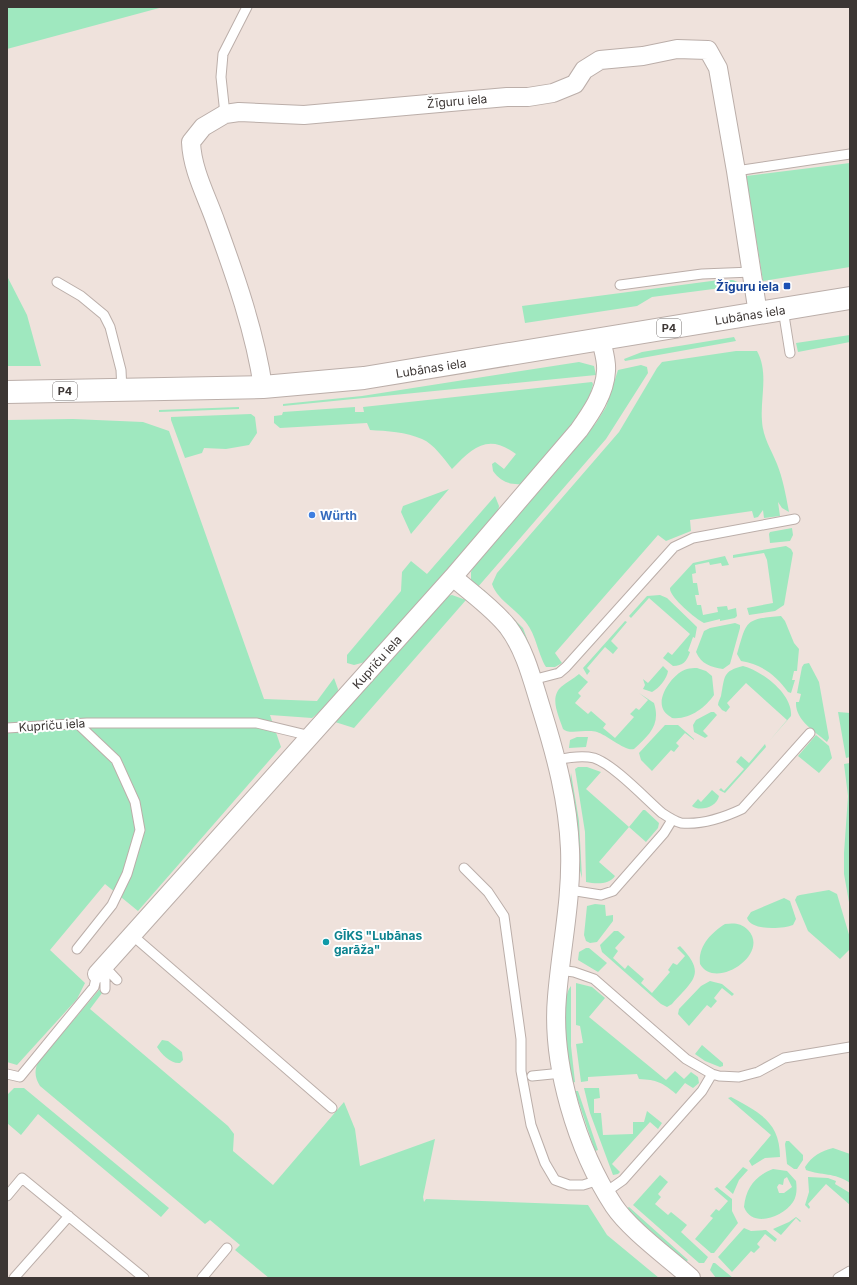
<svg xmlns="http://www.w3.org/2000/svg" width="857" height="1285" viewBox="0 0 857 1285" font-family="Inter,sans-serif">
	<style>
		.green { fill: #9fe8bf; fill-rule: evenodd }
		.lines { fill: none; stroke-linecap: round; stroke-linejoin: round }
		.service-casing { stroke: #bbaea9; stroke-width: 11 }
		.minor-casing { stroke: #bbaea9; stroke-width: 20 }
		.primary-casing { stroke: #bbaea9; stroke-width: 24 }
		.service { stroke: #fff; stroke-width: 9 }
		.minor { stroke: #fff; stroke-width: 18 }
		.primary { stroke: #fff; stroke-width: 22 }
		.transit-dot { fill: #1a4fb4; stroke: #fff; stroke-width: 1.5 }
		.shop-dot { fill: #3f7fe0; stroke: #fff; stroke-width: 1.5 }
		.culture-dot { fill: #0f9aa8; stroke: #fff; stroke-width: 1.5 }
		.labels { text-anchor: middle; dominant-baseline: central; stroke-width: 4; stroke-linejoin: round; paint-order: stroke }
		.shield { fill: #fff; stroke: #767271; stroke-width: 1 }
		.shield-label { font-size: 11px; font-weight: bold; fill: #3c3634 }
		.street-label { font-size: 12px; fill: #3c3634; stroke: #fff }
		.transit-label { font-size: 12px; font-weight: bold; fill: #164399; stroke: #fff; text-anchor: end }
		.shop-label { font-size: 12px; font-weight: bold; fill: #366cbe; stroke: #fff; text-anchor: start }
		.culture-label { font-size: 12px; font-weight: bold; fill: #0d838f; stroke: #fff; text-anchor: start }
	</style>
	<rect width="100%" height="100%" fill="#efe2dc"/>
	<!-- green -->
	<path class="green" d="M7,7H163L7,49Z
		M850,163V267L763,281L746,176Z
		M7,276L27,315L41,366H7Z
		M719,280H733L744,285L652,297L637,306L525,323L522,306Z
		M850,335V342L798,352L796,343Z
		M734,337L736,341L625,361L624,359L642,352Z
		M736,351H757C769,373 760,398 762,421C763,438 771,449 777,464C783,479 786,496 789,512L782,508L778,502L780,516L764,518L763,510L758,517L754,518L752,511L690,520L691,531L666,541L658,535L555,653L562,663L555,667H546C537,652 536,632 523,619C513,607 497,599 492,584L497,573L619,432L657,368L662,362Z
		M579,362L594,366L596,375L283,406V404L362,396Z
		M641,365L647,367L648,373L606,439L477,588L471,581V572L476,562L562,465L596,423L606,407L618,370Z
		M592,382L593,384C585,425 549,455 522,484C510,485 501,482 493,471L492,464L495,462L504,469L516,454C488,433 473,447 452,469C444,459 434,444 422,439C406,432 387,431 370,430L367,423L280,428L274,423V416L282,415L283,412L355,407V412H364L363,407Z
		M239,407V409L159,412V410Z
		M251,414L255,417L257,433L249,445L226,449L204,448L202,453L185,458L171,420V417Z
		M73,419L143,422L169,431L264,699L317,701L334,678L338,689L337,697L312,718L270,715L281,747L138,911L105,884L50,950L85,983L77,999L17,1065L7,1062V420Z
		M449,489L411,534L401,512L403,506Z
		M495,496L499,506L498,512L369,661L354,665L347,663V655L401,591L402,572L411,561L427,574Z
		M792,528L793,535L790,541L770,543L769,534L770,532Z
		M786,546L791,549L793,553L784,605L775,611L749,615L747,608L773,603L767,560L764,553L733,558V555Z
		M725,556L729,565L722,566L721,563L710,565L709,562L695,565L696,573L692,574L693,583H697L699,595H695L697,605H701L703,615L718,612L717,607L727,606L728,610L736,608L737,616L735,618L720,621V619L704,623C696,619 669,597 670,588L693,563Z
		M484,590L523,628L536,663L532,657L521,630L482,591Z
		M452,595L466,600L354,728L335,722L444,597Z
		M660,595L667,598L697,627L695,638L693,637L688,651L690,652C687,661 683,666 673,666L663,658L668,652L672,655L690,634L649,598L631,618L629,616L647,596Z
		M781,616L785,621L794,643L799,649L797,671H794L792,680H795L791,693L788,692C776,675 761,664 741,661L737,654C747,621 744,619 781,616Z
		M625,621L627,622L611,641L618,648L613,654L605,647L587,668L590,671L587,675L583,668Z
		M735,623L740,625V628L730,664L723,669C711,667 701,664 696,652L704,631L710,628Z
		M809,663L819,682L829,738L827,742C814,731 795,720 796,702H799L801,694L797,693L802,667L804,664Z
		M663,666L668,671C667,679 659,688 652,692L643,689L645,685L643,679L648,683Z
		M743,666C762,671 793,694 791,716L770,740L787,720L746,683L727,703L730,707L726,712L722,710L718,705C718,702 720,699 721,696C725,677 722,671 743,666Z
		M697,668L706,671L712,676L714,695C705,708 689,720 672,718C668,715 663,712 662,706C659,693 675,672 687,669C690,668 694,668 697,668Z
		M579,674L588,682L578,693L581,696L575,703L588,714L591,711L606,724L603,728L615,738L634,717L630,714L636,708L639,710L648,700L639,693L654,703C661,725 649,735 634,749C626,752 607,735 597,732C587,729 568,735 563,729C559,716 549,698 561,687C567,682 573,679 579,674Z
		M711,712H714L717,715L703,731L708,736L705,738L694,732L693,725L696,720Z
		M838,712L850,713V757L846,758Z
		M665,725H678L694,739V740L685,733L676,743L679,746L674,752L671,750L652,771L641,760L639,753Z
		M816,735L829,746L832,758L819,773L798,756Z
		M577,737H588L586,747L569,748L570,740Z
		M765,744L766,747L725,793L719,790L721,788L724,791L744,769L736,762L741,756L749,763Z
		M850,763V908L844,874V853L848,796L844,764Z
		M578,767H587L601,772L586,789L629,827L643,810H645L659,823L658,828L646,842L629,827L599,862L615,876C609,885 596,884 586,882L585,832L575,769Z
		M571,773L579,821L582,878L579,867L570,782Z
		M712,790L719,796C717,807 700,812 692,806L698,799L701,802Z
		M829,890L837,894L850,938V949L840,959L808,931L795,900L797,896L800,895Z
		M784,898L790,901L796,919L793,925C783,929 751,931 747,918L751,912Z
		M595,904L605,905L606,916L613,915V921L597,942L590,943L586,941L584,935L587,906Z
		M725,924C734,923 741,923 748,930C771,954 715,991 700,964C698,946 711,933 725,924Z
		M614,931H618L625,937L615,948L618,951L613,958L625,969L628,965L644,979L641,983L652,993L670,972L668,970L673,963L677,965L685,956L677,948L680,946C707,974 693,980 672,1004L667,1007L661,1004L602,952L600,945Z
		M586,948H589L607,963L598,972L578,960L579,952Z
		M710,981L722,984L734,994L732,996L722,988L714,998L717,1001L711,1008L707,1005L689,1026L678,1014L679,1009L701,986Z
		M576,983L592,987L605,998L589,1017L666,1080L675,1071L684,1079L691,1072L698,1077L699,1083L693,1088L685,1083L676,1094C662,1082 657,1080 639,1079L637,1074L588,1077V1081L581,1082L576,1044L583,1043L580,1026L576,1025Z
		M571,986V1046L575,1082L572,1083C569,1062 558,1001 571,986Z
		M102,989V993L90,1009L228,1126L234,1134L233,1151L273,1185L344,1102L355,1129L360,1166L435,1139L423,1197L424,1202L426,1199L588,1205L607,1235L659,1278H269L235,1250L240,1245L210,1220L205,1224L40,1086C35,1078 34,1071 38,1062L99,990Z
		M162,1040L168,1041L182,1052L183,1060L180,1063C171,1064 161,1054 157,1047Z
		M702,1045L723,1063V1066L720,1067L705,1061L695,1054Z
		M14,1088H24L169,1208L161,1217L38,1114L21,1135L7,1123V1095Z
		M584,1088H599L600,1098L594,1099V1113H601L603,1135L633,1134V1122H644L647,1111L662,1123L658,1129L650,1122L612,1164L620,1172L618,1174L613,1175L590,1113Z
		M575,1091H578L598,1150L595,1151Z
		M731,1097C758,1112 780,1121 780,1157L765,1158L752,1166L749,1161L771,1135L728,1098Z
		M786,1141H789L803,1155V1160L797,1169H794L787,1164L785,1144Z
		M833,1148L850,1154V1183C834,1172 822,1176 806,1170L805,1167C812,1156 821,1151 833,1148Z
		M743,1167L748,1170L739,1180L733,1194L725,1187Z
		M773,1169L787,1171L796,1181C797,1188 797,1196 793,1202C782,1218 752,1228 744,1207C746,1188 755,1176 773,1169ZM787,1177L792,1187L784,1193H779L777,1187L779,1184L783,1185L784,1179Z
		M660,1175L668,1182L658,1194L661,1197L655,1204L668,1215L671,1212L687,1225L681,1232L708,1257L704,1263H699L633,1205Z
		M808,1177L828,1178L836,1181L835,1184L850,1193V1205L826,1184L808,1204L810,1207L809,1209L805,1205L809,1192Z
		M717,1187L732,1199V1211L738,1223L714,1253H711L695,1239L713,1218L710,1216L716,1209L719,1211L728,1201L714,1189Z
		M629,1207L688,1260L686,1262L626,1209Z
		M796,1217L801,1221L800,1222L796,1218L781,1235L773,1229L789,1222Z
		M744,1228L751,1231L766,1230L777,1239L775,1242L765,1234L757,1244L760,1247L754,1253L751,1251L732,1272L718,1257Z
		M713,1263H715L733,1278H716L710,1270Z"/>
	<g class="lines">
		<defs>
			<path id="service" d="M225,114L221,77L223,54L247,7
				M736,171L850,154
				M57,282L81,296L104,315L110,327L121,370L122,391
				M620,285L702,274L752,272
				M783,309L790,353
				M532,680L559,673L566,667L674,547L693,538L795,519
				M7,728L87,723H257L311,736
				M557,760C570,757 582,755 594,758C613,764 646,799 662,813C668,817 674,821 681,823C701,825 725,817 742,809L810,733
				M464,868L488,892L504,916L521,1039V1071L531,1125L545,1163L555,1180L569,1185H583L599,1180
				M570,890L601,895L613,891L664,833L672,820
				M132,935L332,1108
				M77,949L112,905L127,874L140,830L135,802L116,760L78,724
				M104,966L117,980
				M105,967V989
				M559,970L574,972L594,979L686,1059L712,1074L719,1076L739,1077L758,1072L784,1058L850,1047
				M7,1074L20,1077L94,987L97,974
				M532,1076L562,1073
				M606,1192L623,1180L702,1091L712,1074
				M7,1196L22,1178L144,1278
				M14,1278L69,1216
				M202,1278L227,1248
				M838,1278L850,1271"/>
			<path id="minor" d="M263,387C255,332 235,275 216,223C207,197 192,170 191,142L203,127L225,114L239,112L304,115L507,97H528L553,93L575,84L584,70L600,60L643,56L677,49L708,50L718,68L736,171L758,314
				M453,577C471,593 493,608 508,627C526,651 533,683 542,711C556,756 568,801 570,849C572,899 561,947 557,997C551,1064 577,1150 614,1206C630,1230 669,1258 691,1278
				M97,974L453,577L579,430C591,413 605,393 606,371C607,360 603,350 601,340"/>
			<path id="primary" d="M7,392L263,387L364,378L850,298"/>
		</defs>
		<!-- service casing -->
		<use href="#service" class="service-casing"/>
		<!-- minor casing -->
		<use href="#minor" class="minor-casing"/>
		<!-- primary casing -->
		<use href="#primary" class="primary-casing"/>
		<!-- service -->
		<use href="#service" class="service"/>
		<!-- minor -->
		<use href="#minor" class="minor"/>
		<!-- primary -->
		<use href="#primary" class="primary"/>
	</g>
	<!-- markers -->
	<rect class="transit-dot" x="783" y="282" width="8" height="8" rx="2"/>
	<circle class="shop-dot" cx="312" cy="515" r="4"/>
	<circle class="culture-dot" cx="326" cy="942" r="4"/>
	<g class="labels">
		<!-- shield labels -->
		<g class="shield">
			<rect x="657" y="319" width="24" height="18" rx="3"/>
			<rect x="53" y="382" width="24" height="18" rx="3"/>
		</g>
		<g class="shield-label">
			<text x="669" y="328">P4</text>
			<text x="65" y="391">P4</text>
		</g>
		<!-- street labels -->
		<g class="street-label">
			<text transform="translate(457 101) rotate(-5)">Žīguru iela</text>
			<text transform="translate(750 315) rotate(-9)">Lubānas iela</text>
			<text transform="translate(431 368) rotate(-9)">Lubānas iela</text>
			<text transform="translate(377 662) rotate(-48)">Kupriču iela</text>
			<text transform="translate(52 725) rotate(-4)">Kupriču iela</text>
		</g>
		<!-- transit labels -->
		<g class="transit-label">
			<text x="779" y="286">Žīguru iela</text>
		</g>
		<!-- shop labels -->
		<g class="shop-label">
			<text x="320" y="515">Würth</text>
		</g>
		<!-- culture labels -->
		<g class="culture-label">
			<text x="334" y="935">GĪKS "Lubānas<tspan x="334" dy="14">garāža"</tspan></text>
		</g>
	</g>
	<!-- border -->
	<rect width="857" height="1285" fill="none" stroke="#3c3634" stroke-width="16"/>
</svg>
